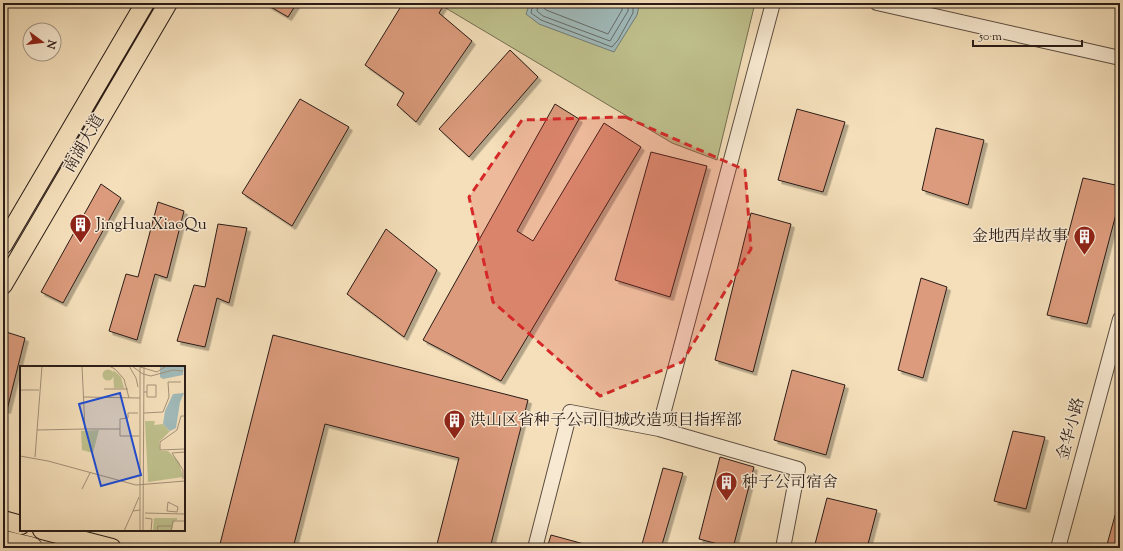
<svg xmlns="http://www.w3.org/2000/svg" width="1123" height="551" viewBox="0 0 1123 551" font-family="'Sorts Mill Goudy','Noto Serif SC',serif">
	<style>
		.green { fill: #bfc18d; stroke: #746e52 }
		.water { fill: #a0baba; stroke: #717b79 }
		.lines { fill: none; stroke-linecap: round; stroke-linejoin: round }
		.shore { stroke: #656b68; stroke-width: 1 }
		.building { fill: #db9b7c; stroke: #2a1c17; filter: url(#shadow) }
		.minor-casing { stroke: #5c4d40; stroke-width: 16 }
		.major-casing { stroke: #2a1c17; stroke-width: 20 }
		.highway-casing { stroke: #2a1c17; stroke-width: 22 }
		.minor { stroke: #f8ead2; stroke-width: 14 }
		.major { stroke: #f4dfba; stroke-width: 18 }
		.highway { stroke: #f4dfba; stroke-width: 21 }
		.marked { fill: #d62828; fill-opacity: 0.2; stroke: #d62828; stroke-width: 3; stroke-dasharray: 8 5; stroke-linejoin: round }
		.labels { text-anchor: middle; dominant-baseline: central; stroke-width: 3; stroke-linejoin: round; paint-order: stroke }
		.street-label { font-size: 16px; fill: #2a1c17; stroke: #f8ead2 }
		.poi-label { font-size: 16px; fill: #2a1c17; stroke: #f8ead2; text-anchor: start }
		.inset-road { fill: none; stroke: #a39179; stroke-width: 1 }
		.view { fill: #1d4ed8; fill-opacity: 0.15; stroke: #1d4ed8; stroke-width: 2 }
		.inset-edge { fill: none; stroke: #2a1c17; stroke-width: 2 }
	</style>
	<defs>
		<filter id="shadow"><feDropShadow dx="3.5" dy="3.5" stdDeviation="0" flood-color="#0004"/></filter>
	</defs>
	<rect width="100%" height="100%" fill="#f4dfba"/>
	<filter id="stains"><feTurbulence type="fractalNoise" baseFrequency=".005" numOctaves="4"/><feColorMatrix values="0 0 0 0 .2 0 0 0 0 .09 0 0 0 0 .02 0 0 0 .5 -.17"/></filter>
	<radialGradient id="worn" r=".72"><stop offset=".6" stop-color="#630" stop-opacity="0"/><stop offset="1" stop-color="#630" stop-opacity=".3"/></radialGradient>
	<!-- green -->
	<path class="green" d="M444,3H755L717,160L672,143L444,7Z"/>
	<!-- water -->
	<path class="water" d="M530,3H633L639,6L637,15L614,52L539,24L526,14Z"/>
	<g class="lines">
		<!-- shore -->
		<path class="shore" d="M533,3L531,13L541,20L612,47L618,40L633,13V3
			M538,3L537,11L543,16L610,41L628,11V3
			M544,3V8L546,10L608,34L622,10V3"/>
	</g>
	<!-- building -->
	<path class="building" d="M264,3H297L288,17Z
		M403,3H445L439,13L472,41L416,122L397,105L404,93L365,65Z
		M510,50L538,77L469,157L439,129Z
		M300,99L349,127L292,226L242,193Z
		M555,104L579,119L517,231L533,241L604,123L641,147L501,381L423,340Z
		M797,109L845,122L823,192L778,180Z
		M936,128L984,140L968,205L922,190Z
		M651,152L707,166L670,297L615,280Z
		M1083,178L1120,186V199L1087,324L1047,315Z
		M101,184L121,198L63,303L41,292Z
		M158,202L184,211L167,278L155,274L137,340L109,331L126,274L138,277Z
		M751,213L791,224L753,372L715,360Z
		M218,224L247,228L229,303L217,298L205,347L177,341L194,285L205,287Z
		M386,229L437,270L404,337L347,294Z
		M921,278L947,287L923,378L898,370Z
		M3,331L25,338L7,410L3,409Z
		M273,335L528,400L490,548H436L459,458L325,424L293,548H219Z
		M792,370L845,385L826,455L774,440Z
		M1013,431L1045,437L1026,509L994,501Z
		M720,457L754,467L733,548L699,539Z
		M663,468L683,473L661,548H641Z
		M827,498L877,510L867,548H814Z
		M1116,512H1120V548H1106Z
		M551,535L584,544V548H547Z"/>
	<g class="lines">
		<defs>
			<path id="minor" d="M877,3L1120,58
				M659,429L773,3
				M535,548L570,412L659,429L798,469L783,548
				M1058,548L1120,319"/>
			<path id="major" d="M3,245L145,3
				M3,285L168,3
				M3,520L21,525
				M42,530L112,548"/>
			<path id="highway" d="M3,541L32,548"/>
		</defs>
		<!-- minor casing -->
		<use href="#minor" class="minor-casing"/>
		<!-- major casing -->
		<use href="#major" class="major-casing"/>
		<!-- highway casing -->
		<use href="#highway" class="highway-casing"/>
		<!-- minor -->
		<use href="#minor" class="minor"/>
		<!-- major -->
		<use href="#major" class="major"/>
		<!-- highway -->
		<use href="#highway" class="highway"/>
	</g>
	<!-- marked area -->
	<path class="marked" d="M625,117L745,170L751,249L682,362L600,396L493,302L469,197L522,120Z"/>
	<!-- icons -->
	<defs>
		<symbol id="building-pin" viewBox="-11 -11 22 30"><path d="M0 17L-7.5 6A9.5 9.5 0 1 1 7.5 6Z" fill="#8f2418" stroke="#f8ead2"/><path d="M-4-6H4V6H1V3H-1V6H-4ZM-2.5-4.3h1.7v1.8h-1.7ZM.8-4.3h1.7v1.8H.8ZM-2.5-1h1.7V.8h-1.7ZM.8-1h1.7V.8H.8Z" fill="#fff"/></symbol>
	</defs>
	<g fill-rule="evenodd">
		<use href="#building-pin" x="68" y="212" width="25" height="34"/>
		<use href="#building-pin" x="1072" y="224" width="25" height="34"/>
		<use href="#building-pin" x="442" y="408" width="25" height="34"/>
		<use href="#building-pin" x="714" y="470" width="25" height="34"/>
	</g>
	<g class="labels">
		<!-- street labels -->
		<g class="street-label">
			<text transform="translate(85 144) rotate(-60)">南湖大道</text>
			<text transform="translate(1072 429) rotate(-75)">金华小路</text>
		</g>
		<!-- poi labels -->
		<g class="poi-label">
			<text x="96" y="225">JingHuaXiaoQu</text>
			<text x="1068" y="237" text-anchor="end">金地西岸故事</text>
			<text x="470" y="421">洪山区省种子公司旧城改造项目指挥部</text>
			<text x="742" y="483">种子公司宿舍</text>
		</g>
	</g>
	<!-- overview -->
	<g transform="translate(20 366)">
		<rect width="165" height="165" fill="#f4dfba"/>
		<path d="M82.5 9a5.5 5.5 0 1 1 11 0a5.5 5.5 0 1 1-11 0ZM93,4L101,11L104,22H94ZM125,55H135L134,59L143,58L150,65L139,76L140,85H148L159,96L163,111L128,116ZM79,64L73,87L62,84L61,65ZM134,152H157V154L154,155L152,165H133Z" fill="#bfc18d"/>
		<path d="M140,0H164L163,9L143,13L140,11ZM164,27L160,36L156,62L150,65L143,58L145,45L153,28Z" fill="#a0baba"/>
		<path class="inset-road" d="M89,0L95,3L104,13L109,32M109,0L116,12L118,21M112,0L123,8L131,10L153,4L163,5M120,1L137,6L146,0M84,23H108M0,24H19M124,26H127V19H136V31H127V26M64,31L120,32M118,47H108V52L100,53V70H119M124,47L143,46L149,31L148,16H161M165,50H161L157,64L140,76V84L165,83M65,63H100M17,64L65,63L62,0M0,90L28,95L116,119L165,115M15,91L22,0M163,113V104L152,87L165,86M62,123L70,107M148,136L158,141L157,146L147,145ZM113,145L119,131M125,147L165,148M125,152L132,153L131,165M104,165L113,145L120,144M120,165V0M123,165L124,0M137,165L138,160H151M151,165L153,155H165"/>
		<path class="view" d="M100,27L121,109L81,120L59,38Z"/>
		<rect width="165" height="165" class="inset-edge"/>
	</g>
	<!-- margin -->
	<rect width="1123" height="551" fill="none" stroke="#f4dfba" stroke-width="16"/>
	<rect x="4" y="4" width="1115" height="543" fill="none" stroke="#2a1c17" stroke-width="2"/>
	<rect x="8" y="8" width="1107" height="535" fill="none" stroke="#2a1c17"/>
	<!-- north arrow -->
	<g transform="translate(42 42) rotate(105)"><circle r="19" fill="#f8ead2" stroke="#a69887"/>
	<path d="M0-3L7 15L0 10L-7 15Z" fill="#8f2418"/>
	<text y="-6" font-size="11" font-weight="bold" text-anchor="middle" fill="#2a1c17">N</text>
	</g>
	<!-- scale -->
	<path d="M973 40v6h109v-6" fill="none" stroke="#2a1c17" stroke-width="2"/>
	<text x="979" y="40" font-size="12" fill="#2a1c17" stroke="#f8ead2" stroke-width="3" paint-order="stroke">50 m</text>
	<rect width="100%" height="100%" filter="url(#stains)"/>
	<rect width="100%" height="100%" fill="url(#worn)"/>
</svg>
